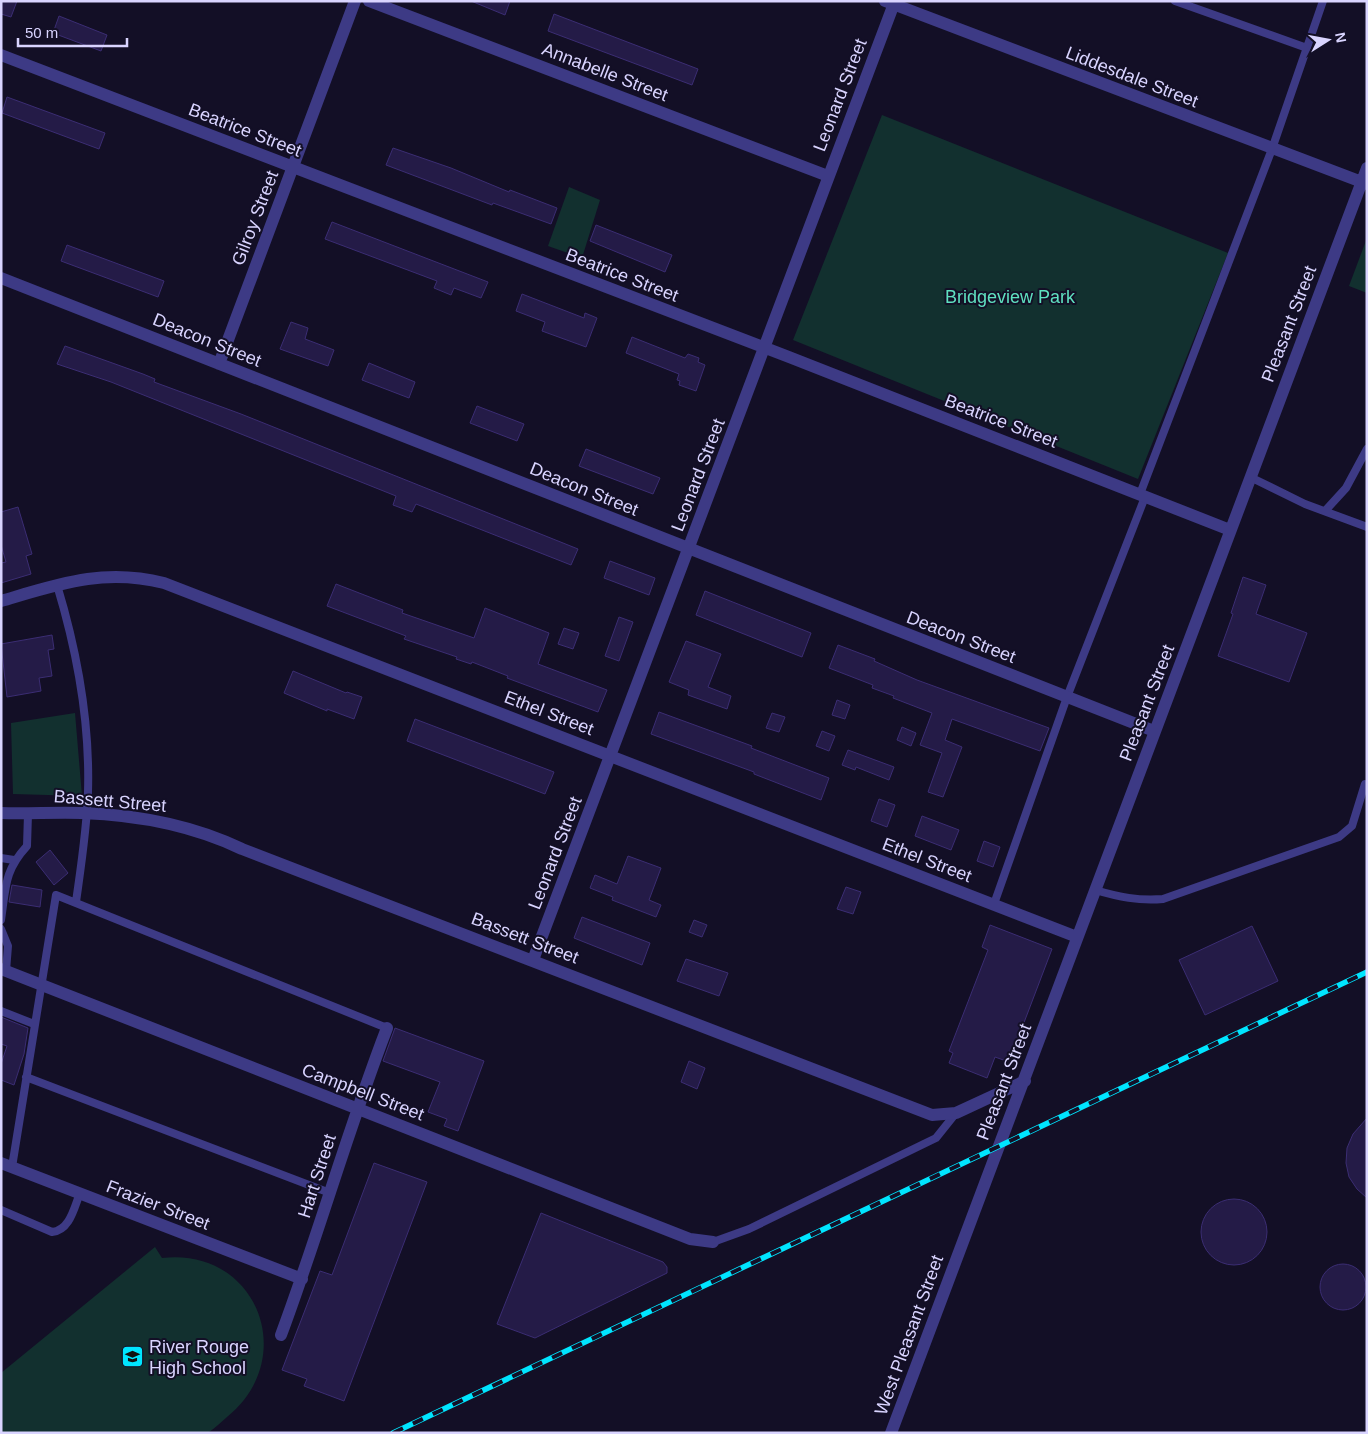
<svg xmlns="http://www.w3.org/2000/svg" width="1368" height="1434" viewBox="0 0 1368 1434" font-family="Helvetica,sans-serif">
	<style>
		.green { fill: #12302f }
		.building { fill: #241b47; stroke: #3b2d73 }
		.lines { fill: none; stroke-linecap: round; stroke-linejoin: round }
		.service { stroke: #3d3a85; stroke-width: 8 }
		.minor { stroke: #3d3a85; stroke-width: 12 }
		.rail-casing { stroke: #00e5ff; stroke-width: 5.5 }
		.rail { stroke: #130f26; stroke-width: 4; stroke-dasharray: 11; stroke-linecap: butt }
		.labels { text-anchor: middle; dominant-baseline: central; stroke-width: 4; stroke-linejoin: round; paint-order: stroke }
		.street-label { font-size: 18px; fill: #d9d4ff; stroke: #130f26 }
		.park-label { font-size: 18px; fill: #5fe0c0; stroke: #130f26 }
		.poi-label { font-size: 18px; fill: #d9d4ff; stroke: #130f26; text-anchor: start }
	</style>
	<rect width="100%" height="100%" fill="#130f26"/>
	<!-- green -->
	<path class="green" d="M882,115L1228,253L1138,479L793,340Z
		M569,187L600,200L582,258L548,246Z
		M1367,238V293L1349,286Z
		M75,713L82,796L13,794L11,723Z
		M155,1247L162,1258C257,1247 300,1358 227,1417C221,1422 215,1428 209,1432C202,1434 177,1433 168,1433C112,1433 57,1433 1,1433V1373Z"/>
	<!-- building -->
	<path class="building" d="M1,1H17L11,17L1,14Z
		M471,1H510L505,15Z
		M554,14L698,69L692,85L548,31Z
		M59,16L107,35L101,51L53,33Z
		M7,97L105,133L99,149L2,113Z
		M393,148L451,168L509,192L510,190L557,208L551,224L493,203L492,205L386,165Z
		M332,222L488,282L481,298L454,288L451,295L434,288L437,281L325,239Z
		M596,225L672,255L665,272L590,241Z
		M67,245L164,281L158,297L61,261Z
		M522,294L584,318L585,313L597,318L586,347L542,331L545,322L516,311Z
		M291,322L308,328L305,339L334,350L328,366L280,349Z
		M632,337L685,358L688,354L699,358L698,362L705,365L696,391L679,385L680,381L677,380L679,374L626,353Z
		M65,346L143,374L155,379L154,382L241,414L578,549L571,565L416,504L412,512L393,505L396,496L111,382L57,364Z
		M369,363L415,382L409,398L362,380Z
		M477,406L524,424L517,441L470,423Z
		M586,449L660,478L653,494L579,466Z
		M18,507L32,554L26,556L31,574L1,583V563L6,562L1,545V512Z
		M610,561L655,578L649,595L604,578Z
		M1243,577L1266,585L1256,614L1307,633L1289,682L1218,656L1233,614L1231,613Z
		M336,584L403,610L402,613L474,638L485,608L549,633L538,664L607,690L598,712L507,678L508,676L472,662L471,664L456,659L457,657L404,639L406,636L327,606Z
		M705,591L811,633L802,657L696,615Z
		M619,617L633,622L619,661L605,656Z
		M564,628L579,633L573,649L558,644Z
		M52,635L54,649L48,650L52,676L39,678L41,691L7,697L1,644Z
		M686,641L721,654L708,687L731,696L727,709L688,695L689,690L669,682Z
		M838,645L875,659L874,661L917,680L1049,728L1040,751L952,719L945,740L962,747L943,797L928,792L942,753L920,745L932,713L893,698L894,696L872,688L873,685L829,668Z
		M293,671L346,693L347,692L362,697L354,719L327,709V711L284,693Z
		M837,700L850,705L845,719L832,715Z
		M659,712L752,746L751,748L829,778L821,800L754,774V772L651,734Z
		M772,713L785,717L779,732L766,728Z
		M415,719L554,772L545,794L407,741Z
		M902,727L916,733L911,746L897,740Z
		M822,731L835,736L829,751L816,746Z
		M848,750L894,767L889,780L856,767L855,770L842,765Z
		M879,799L895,805L887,827L871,821Z
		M922,816L959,830L951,850L915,836Z
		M984,841L1000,847L993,867L977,861Z
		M50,850L68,873L54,885L36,862Z
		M628,856L661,868L649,900L661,905L656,917L612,900L613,897L590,888L595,875L617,884Z
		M12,885L42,890L40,907L9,902Z
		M846,887L861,892L853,914L837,909Z
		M582,917L650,943L642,965L574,938Z
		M694,920L707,925L702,937L689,932Z
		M990,925L1052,949L1009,1062L995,1057L987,1078L949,1063L953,1053L949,1051L988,950L982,947Z
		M1252,926L1278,981L1205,1015L1179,960Z
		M686,959L728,973L719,996L677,981Z
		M1,1017L28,1028L24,1054L14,1085L1,1080V1064L7,1046L1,1044Z
		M395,1028L484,1061L458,1131L444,1126L447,1119L428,1112L440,1082L383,1061Z
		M689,1061L705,1068L697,1089L681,1082Z
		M1367,1118V1198L1357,1189L1349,1177L1346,1163L1347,1148L1353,1134Z
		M374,1163L427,1182L344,1401L304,1386L307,1379L282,1370L320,1271L332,1275Z
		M1201 1232a33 33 0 1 1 66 0a33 33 0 1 1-66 0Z
		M541,1213L663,1262L667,1267V1273L535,1338L497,1324Z
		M1320 1287a23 23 0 1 1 46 0a23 23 0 1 1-46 0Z"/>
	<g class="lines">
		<!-- service -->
		<path class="service" d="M1175,1L1307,48
			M1250,477L1305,504L1367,527
			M1140,494L1272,149L1323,1
			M1325,511L1346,488L1367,449
			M57,585C77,651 90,723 88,792C87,828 81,866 76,902
			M1,858L14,860
			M1095,890C1119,897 1138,901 1163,899L1339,837L1352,826L1365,784
			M994,904L1067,697L1145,497
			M1,920C6,887 4,871 27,846L28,814
			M1,929L8,946L6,971
			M1,1011L34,1024
			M26,1077L330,1193
			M12,1167L56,895L387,1028
			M1,1210L52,1232C70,1230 74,1208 80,1193
			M713,1242L749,1229L936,1138L956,1113"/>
		<!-- minor -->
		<path class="minor" d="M369,1L828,176
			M885,1L1367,184
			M1,55L789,357L1230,530
			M1,278L1154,731
			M219,364L355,1
			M1,601C59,584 103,568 164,583L1077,937
			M1,813C28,814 55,812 82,813C137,815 192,825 242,849L932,1115L956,1113L1025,1081
			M533,960L895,1
			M1,969L690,1239L713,1242
			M1,1163L302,1279
			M281,1335C319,1233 348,1129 387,1028
			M891,1433L1367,168"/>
		<defs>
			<path id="rail" d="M393,1433L1367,972"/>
		</defs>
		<!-- rail casing -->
		<use href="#rail" class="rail-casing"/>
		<!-- rail -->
		<use href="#rail" class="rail"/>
	</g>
	<!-- icons -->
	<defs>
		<symbol id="school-square" viewBox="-11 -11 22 22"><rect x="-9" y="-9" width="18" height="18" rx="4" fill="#00e5ff" stroke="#130f26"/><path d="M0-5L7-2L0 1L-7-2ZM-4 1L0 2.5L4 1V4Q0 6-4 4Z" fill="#111"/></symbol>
	</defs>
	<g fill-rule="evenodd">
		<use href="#school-square" x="120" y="1344" width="25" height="25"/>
	</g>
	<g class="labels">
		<!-- street labels -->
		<g class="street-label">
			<text transform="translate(605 72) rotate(21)">Annabelle Street</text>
			<text transform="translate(1132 77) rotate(21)">Liddesdale Street</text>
			<text transform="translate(840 95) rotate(-69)">Leonard Street</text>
			<text transform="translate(245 130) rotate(21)">Beatrice Street</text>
			<text transform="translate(255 218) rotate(-69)">Gilroy Street</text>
			<text transform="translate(622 275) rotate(21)">Beatrice Street</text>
			<text transform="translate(1289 324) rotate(-69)">Pleasant Street</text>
			<text transform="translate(207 340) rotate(22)">Deacon Street</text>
			<text transform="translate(1001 421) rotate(21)">Beatrice Street</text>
			<text transform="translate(698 475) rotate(-69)">Leonard Street</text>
			<text transform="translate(584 489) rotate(22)">Deacon Street</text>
			<text transform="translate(961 637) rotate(21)">Deacon Street</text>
			<text transform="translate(1147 703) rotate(-69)">Pleasant Street</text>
			<text transform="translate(549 713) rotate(21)">Ethel Street</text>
			<text transform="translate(110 801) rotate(5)">Bassett Street</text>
			<text transform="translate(555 853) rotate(-69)">Leonard Street</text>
			<text transform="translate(927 860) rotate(21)">Ethel Street</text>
			<text transform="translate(525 938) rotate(21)">Bassett Street</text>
			<text transform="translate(1004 1082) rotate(-69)">Pleasant Street</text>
			<text transform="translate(363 1092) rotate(21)">Campbell Street</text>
			<text transform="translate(317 1176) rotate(-72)">Hart Street</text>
			<text transform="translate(158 1205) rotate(21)">Frazier Street</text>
			<text transform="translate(909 1335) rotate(-70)">West Pleasant Street</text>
		</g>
		<!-- park labels -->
		<g class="park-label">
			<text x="1010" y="297">Bridgeview Park</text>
		</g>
		<!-- poi labels -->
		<g class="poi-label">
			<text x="149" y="1347">River Rouge<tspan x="149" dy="21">High School</tspan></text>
		</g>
	</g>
	<!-- border -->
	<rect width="1368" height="1434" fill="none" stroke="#d9d4ff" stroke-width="5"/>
	<!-- north arrow -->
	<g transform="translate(1328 40) rotate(79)" stroke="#130f26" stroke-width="4" paint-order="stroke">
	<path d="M0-4L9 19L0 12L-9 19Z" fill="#d9d4ff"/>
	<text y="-8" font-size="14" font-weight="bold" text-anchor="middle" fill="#d9d4ff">N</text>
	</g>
	<!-- scale -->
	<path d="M18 38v8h109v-8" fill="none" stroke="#d9d4ff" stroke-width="2.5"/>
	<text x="25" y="38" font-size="15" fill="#d9d4ff" stroke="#130f26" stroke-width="4" paint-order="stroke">50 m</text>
</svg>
